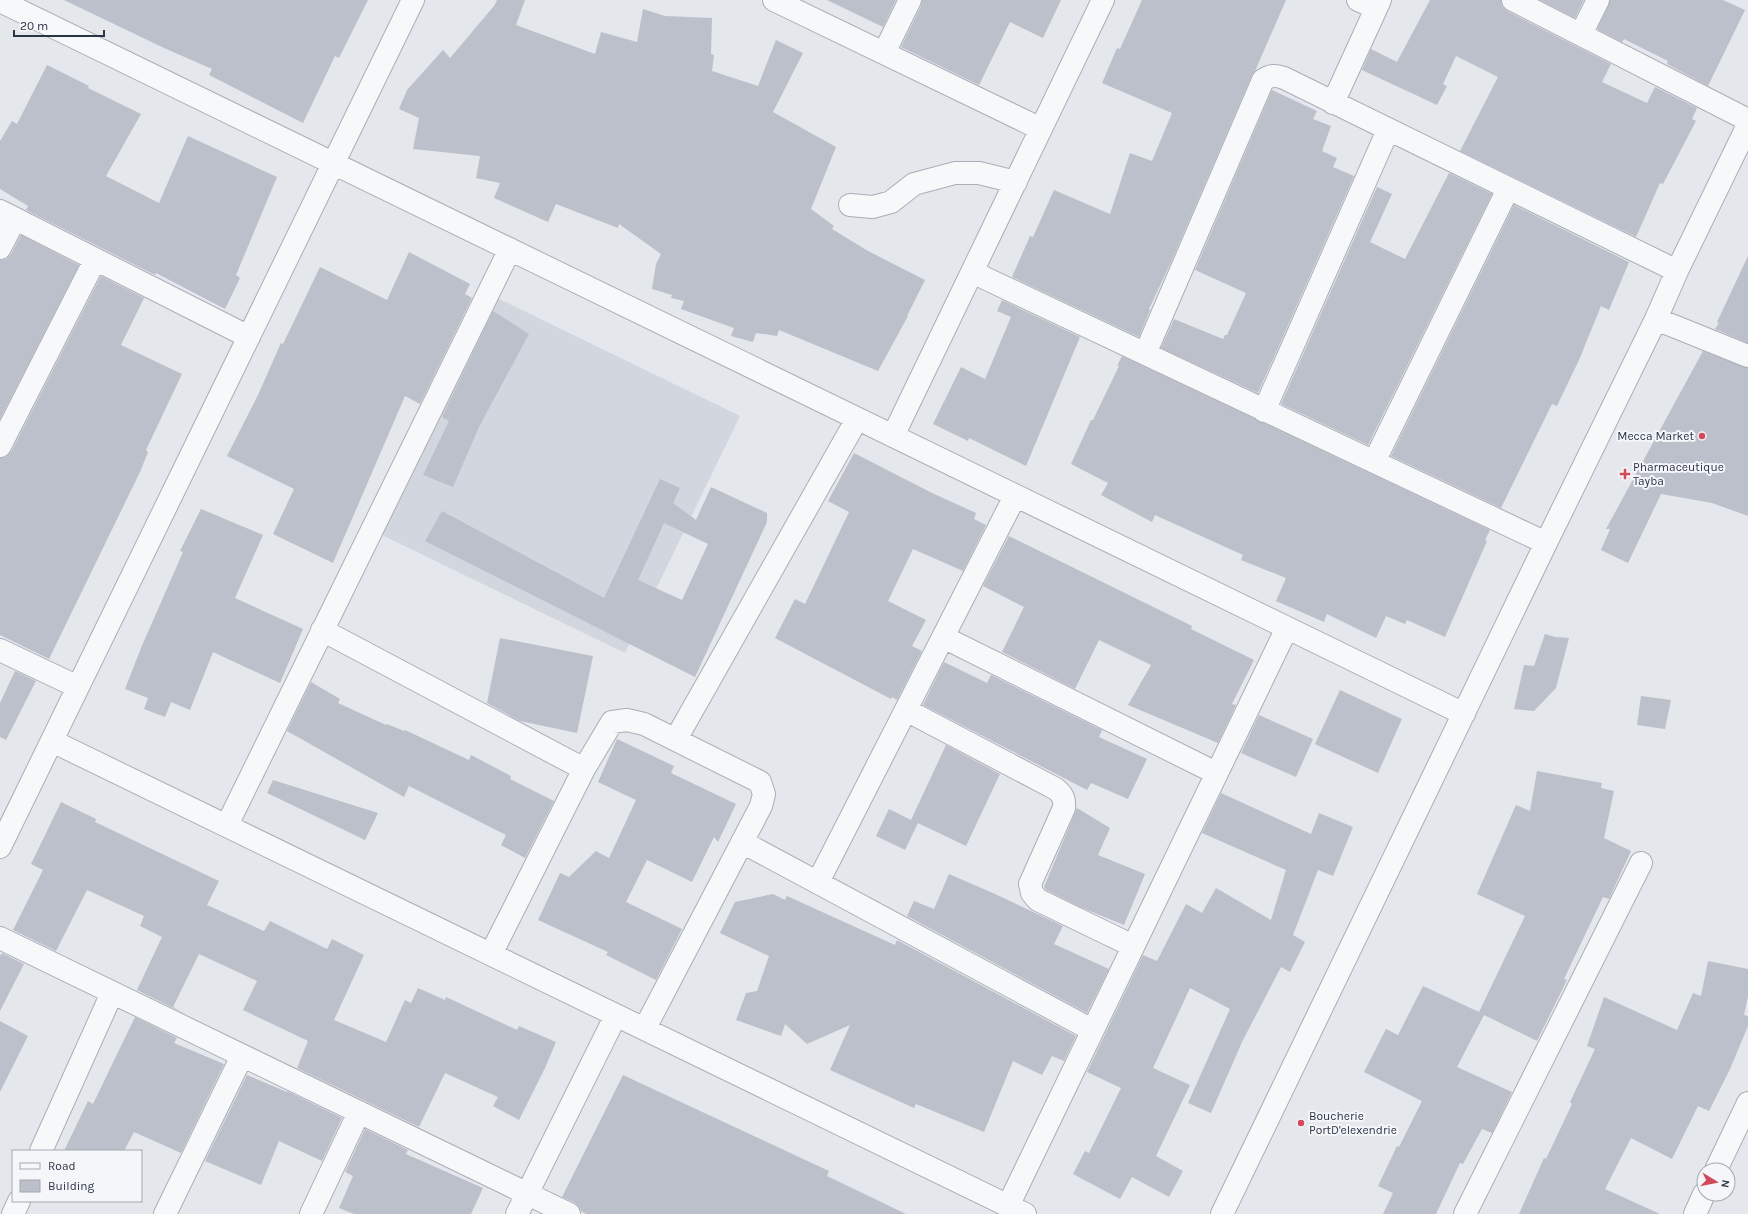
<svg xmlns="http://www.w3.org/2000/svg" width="1748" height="1214" viewBox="0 0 1748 1214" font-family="Karla,sans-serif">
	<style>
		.built { fill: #d2d6de }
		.building { fill: #bbc0ca; fill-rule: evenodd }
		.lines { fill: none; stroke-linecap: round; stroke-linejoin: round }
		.minor-casing { stroke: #a9aeb7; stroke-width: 24 }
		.minor { stroke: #f7f8fa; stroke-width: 22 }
		.poi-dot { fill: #d1495b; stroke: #f4f6f9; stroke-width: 1.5 }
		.labels { text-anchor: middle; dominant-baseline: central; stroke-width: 4; stroke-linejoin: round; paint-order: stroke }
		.poi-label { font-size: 12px; fill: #2b3445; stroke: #f4f6f9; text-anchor: start }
	</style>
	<rect width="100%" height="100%" fill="#e4e7ec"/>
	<!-- built -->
	<path class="built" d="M495,297L740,416L625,653L380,534Z"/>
	<!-- building -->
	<path class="building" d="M64,0H368L339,58L335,56L303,123L209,75L212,69L164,48Z
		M497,0H525L516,25L595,54L601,32L637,42L643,9L665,16L712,18L711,54L714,55L712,71L758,86L776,40L803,53L773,112L836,147L811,209L834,226L832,229L868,251L925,280L907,316H908L878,371L779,330L777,336L756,333L753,342L731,336L734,328L681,309L684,301L671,298L672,295L652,289L656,264L661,254L619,224L618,228L556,204L548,222L494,198L500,183L476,178L480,156L413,149L419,118L399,109L407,90L443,50L450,58L494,6Z
		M827,0H896L883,27Z
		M922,0H1061L1043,38L1010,22L979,85L901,47L921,6Z
		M1142,0H1286L1255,71L1252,75L1172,260L1149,309L1150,310L1139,337L1012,277L1030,236L1033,237L1054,190L1110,214L1130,153L1152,161L1172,113L1102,83L1117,48L1120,49Z
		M1430,0H1501L1502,6L1507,11L1611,64L1602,82L1647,103L1655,87L1697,108L1692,119L1696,121L1663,184L1660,183L1636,237L1460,151L1498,77L1456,56L1443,84L1447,86L1437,105L1362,70L1371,49L1397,62Z
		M1540,0H1584L1575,18Z
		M1610,0H1723L1745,10L1708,86L1667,64L1668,61L1624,39L1622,42L1597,29Z
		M47,65L89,86L88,88L141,114L106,176L159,203L188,136L277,177L236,275L240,278L225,309L156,273L155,275L26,210L28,206L0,189V141L12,121L17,124Z
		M1272,90L1317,111L1313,119L1331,126L1322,151L1337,158L1333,167L1354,176L1258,393L1161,348L1174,319L1223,339L1225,335H1227L1246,293L1195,270Z
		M1449,173L1492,194L1368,445L1281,404L1377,187L1392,194L1370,242L1405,259Z
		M1514,205L1629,262L1609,310L1601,306L1579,360L1557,406L1552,404L1501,508L1391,456Z
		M21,235L79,265L0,419V260L6,259L11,254Z
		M409,252L470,284L465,294L472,298L420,404L405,396L333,563L273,534L294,489L227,456L258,395L281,343L283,344L320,267L387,300Z
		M1748,256V343L1715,329L1719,323L1717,322Z
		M101,276L144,298L121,345L182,374L146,450L148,452L140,472L49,659L0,635V458L6,457L11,452Z
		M1002,300L1080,337L1026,466L969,438L968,441L933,424L961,367L985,379L1011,317L997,311Z
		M493,311L529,334L479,427L453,487L423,475L449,421L442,417Z
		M1703,351L1748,368V516L1712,503L1661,494L1628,563L1601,550L1610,529H1606Z
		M1122,356L1490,530L1485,540L1487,541L1445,637L1407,620L1405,624L1386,616L1376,638L1327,614L1324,622L1276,601L1286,578L1241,560L1243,555L1155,515L1152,522L1101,495L1108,483L1071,464L1091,420H1093L1119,366H1117Z
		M854,453L932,493L976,513L974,519L986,525L963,571L913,549L888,601L926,620L912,646L922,651L897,700L892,697L891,699L775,638L795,599L805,604L849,512L828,501Z
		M660,479L680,488L673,503L696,520L711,487L767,513V522L695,677L425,541L442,511L604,598ZM664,523L708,544L682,600L638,580Z
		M201,509L263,535L235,598L303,629L280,683L213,652L190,710L171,702L165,717L144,709L148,698L125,689L141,648L183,552L180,551Z
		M1009,536L1192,626L1191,629L1254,660L1232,704L1236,705L1218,743L1128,705L1151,665L1099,640L1075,689L1002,652L1024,607L983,586Z
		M1545,634L1555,637L1569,638L1556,688L1534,711L1514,709L1524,665L1534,666Z
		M500,638L593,656L577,733L520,721L487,703Z
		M944,662L987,683L991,675L1102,730L1099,737L1147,759L1128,799L1091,783L1087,790L923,705Z
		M15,671L36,681L6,740L0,737V703Z
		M311,682L340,699L338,703L386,725L387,724L404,731L405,730L469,760L471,755L511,776L510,779L554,801L525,858L501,845L506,835L409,786L404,797L287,731Z
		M1340,690L1402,719L1378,773L1315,744Z
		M1641,696L1671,700L1665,729L1637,725Z
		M1259,715L1313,739L1296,777L1241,753Z
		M617,739L674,766L671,773L736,804L718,842L714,837L692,882L647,860L626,902L682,929L656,980L606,955L608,952L538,920L560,873L569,877L596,851L609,858L636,800L598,782Z
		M946,745L1000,774L966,846L918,823L905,850L876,836L889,809L911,820Z
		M1537,771L1602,783L1601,788L1614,791L1604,838L1631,851L1609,899L1603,897L1564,979L1567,980L1537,1041L1484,1015L1457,1067L1512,1092L1492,1133L1482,1129L1463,1164L1460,1163L1436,1214H1383L1393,1193L1378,1186L1397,1146L1399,1147L1422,1101L1364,1072L1386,1029L1398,1035L1423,986L1479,1012L1525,916L1477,894L1516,805L1530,811Z
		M273,780L378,813L365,840L267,793Z
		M1221,793L1311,834L1319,813L1353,827L1333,876L1318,870L1293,935L1305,942L1290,972L1281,967L1242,1042L1211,1113L1188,1103L1230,1009L1190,988L1153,1068L1190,1085L1156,1156L1183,1171L1169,1197L1132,1177L1120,1199L1073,1174L1085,1151L1089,1153L1121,1088L1087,1072L1143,955L1157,961L1186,904L1202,913L1216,888L1271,920L1286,870L1202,833Z
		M61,802L96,819L95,822L219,881L207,905L264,931L270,921L327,949L332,939L364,955L334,1020L386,1042L405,1000L411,1003L418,988L445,1000L446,997L517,1030L519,1026L556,1042L545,1068L519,1120L493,1106L498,1097L445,1073L419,1127L297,1068L308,1041L243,1010L257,981L199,954L173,1007L187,1015L137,990L162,937L140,926L144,916L87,890L56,951L13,930L43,870L31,864Z
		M1077,808L1110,828L1098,855L1145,874L1124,925L1080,907L1046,890L1044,887Z
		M949,874L995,894L1063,926L1054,944L1109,969L1087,1013L907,916L914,901L934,909Z
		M773,894L785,900L787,896L895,945L897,940L1076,1036L1064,1061L1052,1056L1042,1075L1013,1061L984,1132L916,1104L914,1108L830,1070L850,1025L807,1044L785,1024L781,1036L736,1020L746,993L757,991L769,956L720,933L735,902Z
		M2,953L24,964L0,1011V956Z
		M1708,961L1748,969V996L1744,1015L1748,1016V1026L1730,1069L1709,1111L1698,1106L1672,1159L1631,1138L1605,1189L1660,1214H1519L1544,1158L1546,1159L1572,1104L1570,1102L1595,1049L1587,1046L1604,997L1677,1030L1693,993L1701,996Z
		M135,1017L177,1038L174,1043L224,1064L181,1153L134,1132L124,1151H64L88,1101L93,1104Z
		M0,1021L28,1036L0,1092Z
		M247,1075L287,1092V1091L342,1118L322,1161L279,1141L261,1185L205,1161Z
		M623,1075L829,1171L827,1176L906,1214H586L581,1211L579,1207L575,1203L562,1197Z
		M365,1129L408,1150L406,1154L483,1188L471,1214H354L339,1208L353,1176L345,1172Z"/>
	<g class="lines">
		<defs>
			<path id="minor" d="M774,0L1041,129
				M1358,0L1376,8
				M1513,0L1748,120
				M0,1L1464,714
				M1581,34L1598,0
				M884,53L910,0
				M1333,103L1380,0
				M850,205L873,207L891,202L914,184L955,173H979L1016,182
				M0,211L249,337
				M0,248L15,219
				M972,272L1546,543
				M1656,319L1748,356
				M1145,354L1263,80C1271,75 1276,75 1284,78L1677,271
				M1264,411L1388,130
				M893,436L1103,0
				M0,446L95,260
				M1374,462L1508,189
				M322,630L584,769L491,954
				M943,637L1216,773
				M0,650L78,687
				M906,710L1056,789C1063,795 1065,799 1064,808L1030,884L1032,893L1038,900L1133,946
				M676,739L857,419
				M52,741L1025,1214
				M584,769L612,722L627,720L644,724L760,782L764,794L761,806L645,1028
				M227,825L510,249
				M742,842L1092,1030
				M0,847L413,0
				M818,882L1015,496
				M0,938L569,1214
				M41,1151L112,993
				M1716,1170L1748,1103
				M1008,1206L1287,628
				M13,1214L19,1201
				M165,1214L242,1056
				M311,1214L359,1112
				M517,1214L616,1015
				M1222,1214L1546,543L1656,319L1677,271L1748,125
				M1465,1214L1641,863
				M1695,1214L1704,1194"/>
		</defs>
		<!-- minor casing -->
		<use href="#minor" class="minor-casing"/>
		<!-- minor -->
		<use href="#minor" class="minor"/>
	</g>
	<!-- markers -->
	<g class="poi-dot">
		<circle cx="1702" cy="436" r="4"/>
		<path d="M1623 468h4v4h4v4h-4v4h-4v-4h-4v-4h4z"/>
		<circle cx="1301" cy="1123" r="4"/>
	</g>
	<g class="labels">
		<!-- poi labels -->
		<g class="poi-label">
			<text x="1694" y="436" text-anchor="end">Mecca Market</text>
			<text x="1633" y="467">Pharmaceutique<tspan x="1633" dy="14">Tayba</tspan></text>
			<text x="1309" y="1116">Boucherie<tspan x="1309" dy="14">PortD'elexendrie</tspan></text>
		</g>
	</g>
	<!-- legend -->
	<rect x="12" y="1150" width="130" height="52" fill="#f4f6f9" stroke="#a4a8b1"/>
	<rect x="20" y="1163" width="20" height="6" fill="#f7f8fa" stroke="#a4a8b1"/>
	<text x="48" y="1170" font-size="12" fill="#2b3445">Road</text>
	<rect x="20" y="1180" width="20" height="12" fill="#bbc0ca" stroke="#a4a8b1"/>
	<text x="48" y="1190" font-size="12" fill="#2b3445">Building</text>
	<!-- north arrow -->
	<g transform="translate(1716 1182) rotate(100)"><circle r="19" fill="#f4f6f9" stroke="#a4a8b1"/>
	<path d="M0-3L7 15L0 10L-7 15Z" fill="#d1495b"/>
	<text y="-6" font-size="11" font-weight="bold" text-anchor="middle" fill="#2b3445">N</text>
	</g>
	<!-- scale -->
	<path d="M14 30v6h90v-6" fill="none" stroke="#2b3445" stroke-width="2"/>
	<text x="20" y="30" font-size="12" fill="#2b3445" stroke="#f4f6f9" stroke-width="3" paint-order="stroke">20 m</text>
</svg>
